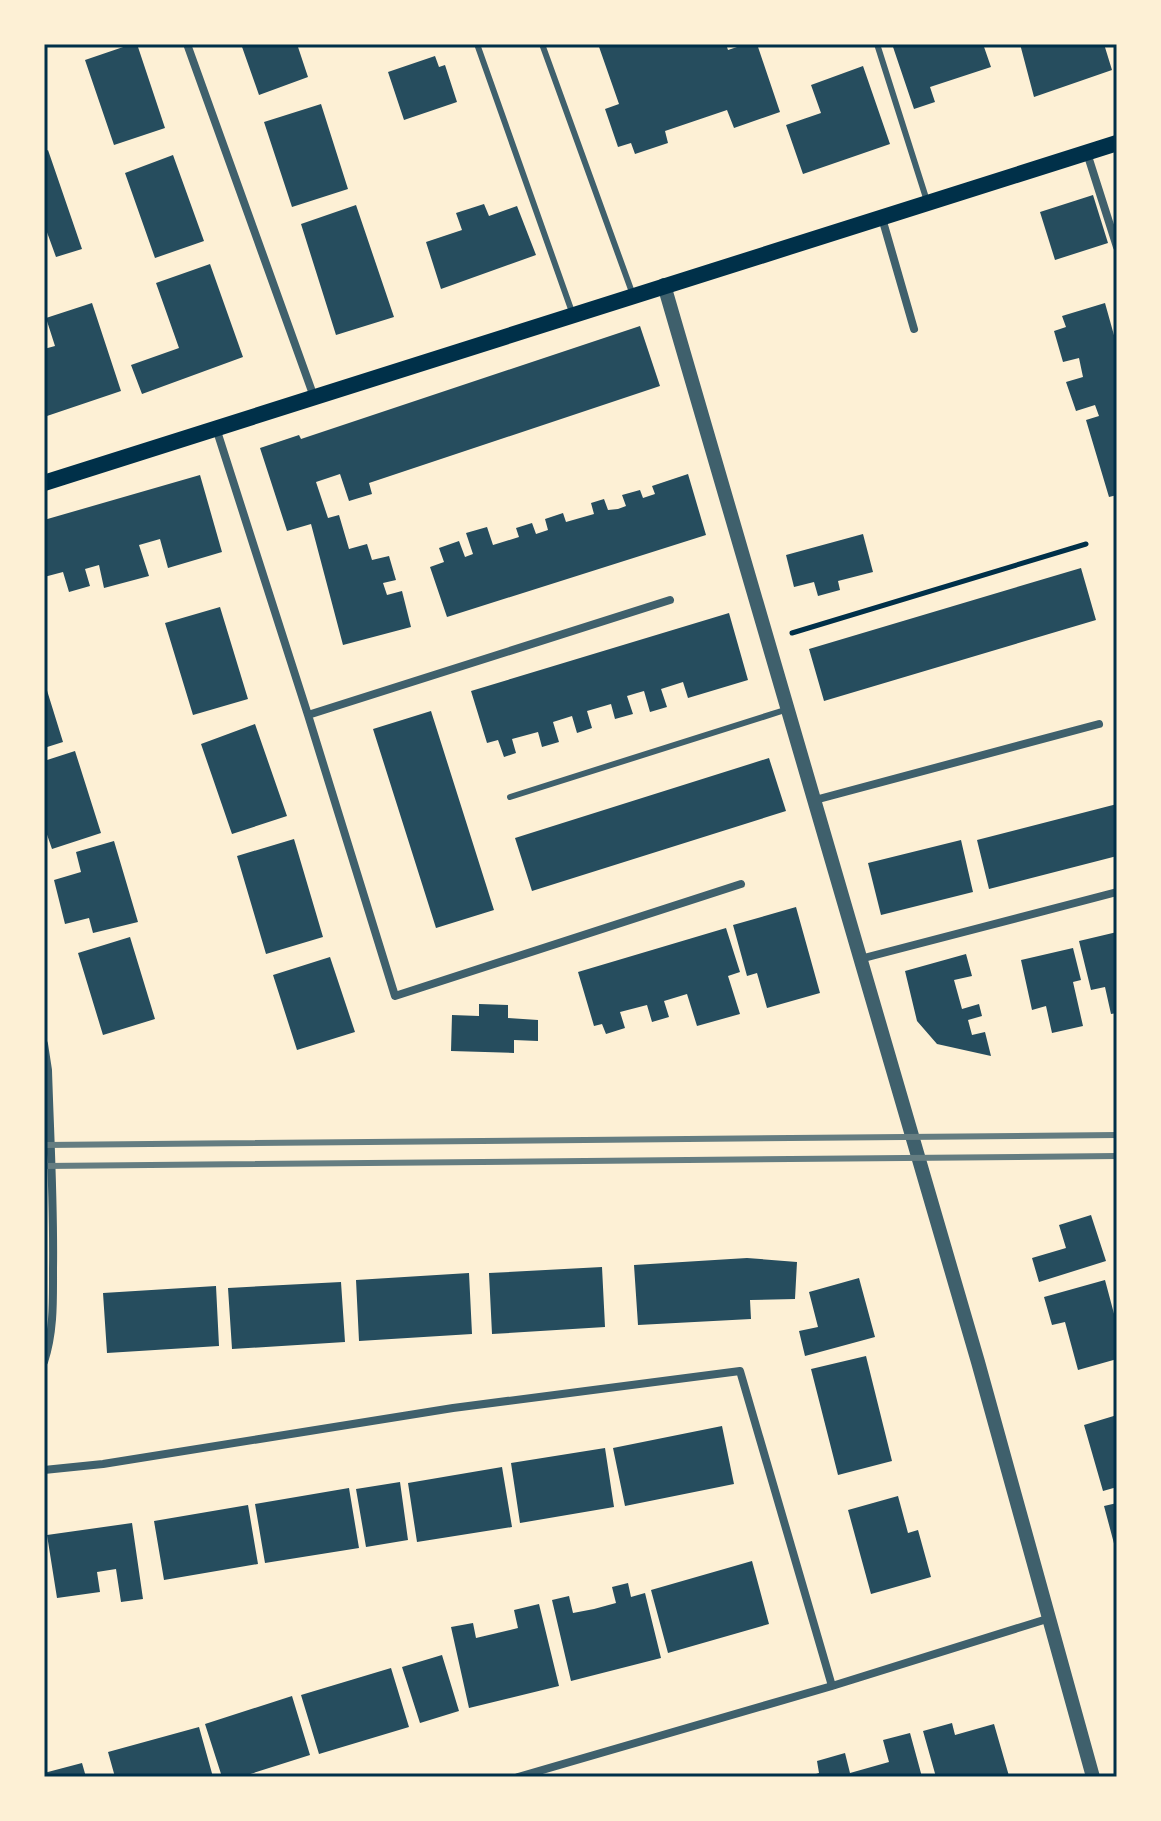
<svg xmlns="http://www.w3.org/2000/svg" width="1161" height="1821" viewBox="0 0 1161 1821" font-family="'DejaVu Sans',sans-serif">
	<style>
		.building { fill: #264d5e }
		.lines { fill: none; stroke-linecap: round; stroke-linejoin: round }
		.path { stroke: #003049; stroke-width: 5 }
		.service { stroke: #3f606c; stroke-width: 6 }
		.minor { stroke: #3f606c; stroke-width: 8 }
		.tertiary { stroke: #3f606c; stroke-width: 14 }
		.secondary { stroke: #003049; stroke-width: 16 }
		.rail { stroke: #657d81; stroke-width: 6 }
		.neatline { fill: none; stroke: #003049; stroke-width: 3 }
	</style>
	<rect width="100%" height="100%" fill="#fdf0d5"/>
	<!-- building -->
	<path class="building" d="M132,44H137L165,128L114,145L85,60Z
		M241,44H297L308,77L259,95Z
		M598,44H726L728,50L746,44H757L780,112L734,128L727,110L665,131L668,143L635,154L631,143L618,147L605,109L619,104Z
		M892,44H983L991,67L930,87L935,102L914,109Z
		M1020,44H1104L1112,70L1034,97Z
		M435,56L439,67L445,65L457,102L404,120L388,72Z
		M863,66L890,144L803,174L786,125L821,113L811,85Z
		M321,104L348,189L292,207L264,122Z
		M48,150L82,249L56,257L44,224V152Z
		M173,155L204,241L155,258L125,173Z
		M1093,195L1108,243L1055,260L1040,212Z
		M484,204L489,216L517,206L536,255L441,289L426,242L462,230L456,213Z
		M356,205L394,317L336,335L301,224Z
		M210,264L243,357L142,394L131,365L179,348L156,283Z
		M92,303L121,391L44,417V349L55,346L46,318Z
		M1105,303L1117,346V495L1109,497L1086,420L1099,416L1095,405L1076,411L1066,382L1083,377L1079,358L1063,362L1054,331L1066,327L1062,316Z
		M640,326L660,386L369,483L372,494L349,501L340,474L316,482L328,518L339,515L349,549L367,544L372,560L389,556L396,580L383,583L387,595L402,591L411,627L343,645L311,524L287,531L260,448L299,435L301,439Z
		M688,474L706,535L447,617L430,567L444,562L439,548L459,541L465,557L473,554L466,533L487,527L493,545L519,537L516,528L532,523L536,534L548,530L545,519L563,513L566,522L594,514L591,503L604,499L608,510L618,509L626,506L622,495L640,490L643,498L655,494L652,486Z
		M200,475L222,552L168,568L160,539L139,545L149,576L104,588L99,565L85,569L90,586L69,592L63,572L44,577V520Z
		M863,534L873,572L838,581L840,590L818,596L814,582L794,587L786,555Z
		M1081,568L1096,620L824,701L809,649Z
		M220,607L248,699L193,715L165,623Z
		M729,613L748,680L688,698L683,682L661,689L667,707L650,712L644,691L637,693L627,696L633,714L615,719L611,704L587,711L592,728L577,733L572,716L553,722L559,742L542,747L538,732L512,739L516,753L504,757L498,740L487,743L471,691Z
		M45,684L63,742L44,748V685Z
		M431,711L494,910L436,928L373,729Z
		M255,724L287,816L232,834L201,744Z
		M75,751L101,833L52,849L44,826V761Z
		M769,758L786,811L532,891L515,838Z
		M1117,804V856L989,889L977,840Z
		M294,839L323,937L266,954L237,856Z
		M961,840L973,892L881,915L868,863Z
		M114,841L138,922L93,933L89,918L65,924L54,880L81,872L76,852Z
		M796,907L820,993L767,1008L757,973L747,976L733,925Z
		M726,928L740,972L728,976L740,1014L697,1026L687,994L664,1001L669,1017L652,1022L647,1005L620,1012L625,1028L606,1034L602,1024L594,1026L578,972Z
		M1117,932V1013L1111,1014L1105,987L1091,990L1079,941Z
		M130,937L155,1019L103,1035L78,953Z
		M1073,948L1081,980L1073,982L1083,1026L1052,1033L1046,1006L1032,1010L1021,960Z
		M966,954L972,976L954,980L962,1009L979,1004L982,1016L968,1020L972,1035L985,1032L991,1056L937,1044L917,1021L905,971Z
		M330,957L355,1032L297,1050L273,975Z
		M479,1004L508,1005V1018L538,1020V1041L514,1040V1053L451,1051L452,1015L479,1016Z
		M1091,1215L1106,1261L1039,1282L1032,1258L1066,1248L1059,1225Z
		M747,1258L797,1262L795,1299L750,1300L751,1319L638,1325L634,1265Z
		M602,1267L605,1327L492,1334L489,1273Z
		M469,1273L472,1334L359,1341L356,1280Z
		M859,1278L875,1337L805,1356L799,1331L818,1327L809,1292Z
		M1105,1280L1117,1325V1359L1078,1370L1065,1322L1052,1325L1044,1297Z
		M341,1282L345,1342L232,1349L228,1288Z
		M216,1286L219,1346L107,1353L103,1293Z
		M866,1356L892,1461L838,1475L811,1369Z
		M1117,1415V1487L1103,1491L1084,1425Z
		M722,1426L734,1484L625,1506L613,1448Z
		M605,1448L614,1507L520,1523L511,1463Z
		M502,1467L512,1527L417,1542L408,1483Z
		M400,1482L408,1540L366,1547L356,1489Z
		M349,1488L359,1548L265,1563L255,1504Z
		M898,1496L908,1533L918,1530L931,1577L871,1594L848,1510Z
		M1117,1503V1550L1116,1551L1104,1506Z
		M248,1505L258,1564L164,1580L154,1521Z
		M132,1523L143,1599L121,1602L116,1569L97,1572L100,1592L57,1598L47,1535Z
		M752,1561L769,1624L668,1653L651,1590Z
		M628,1583L631,1597L645,1593L661,1658L571,1681L552,1600L569,1596L573,1613L594,1609L616,1603L612,1587Z
		M539,1604L559,1686L469,1708L451,1627L473,1623L476,1638L518,1628L514,1610Z
		M442,1655L459,1711L420,1723L402,1667Z
		M391,1668L409,1727L319,1754L301,1695Z
		M292,1696L310,1755L241,1777H222L205,1724Z
		M952,1723L955,1735L994,1724L1009,1776L936,1777L923,1731Z
		M199,1727L213,1777H115L108,1752Z
		M910,1733L922,1777H807L819,1773L817,1761L845,1753L850,1773L889,1762L883,1740Z
		M82,1763L86,1777H44V1773Z"/>
	<g class="lines">
		<!-- path -->
		<path class="path" d="M792,633L1086,544"/>
		<!-- service -->
		<path class="service" d="M477,44L572,312
			M542,44L633,295
			M877,44L927,201
			M510,797L788,709"/>
		<!-- minor -->
		<path class="minor" d="M187,44L314,397
			M1087,153L1117,247
			M882,218L914,329
			M216,428L308,715L395,996L741,884
			M308,715L670,600
			M815,800L1099,724
			M860,959L1117,892
			M44,1044L48,1070C50,1136 54,1203 53,1269C53,1300 54,1332 44,1362
			M44,1470L103,1464L453,1408L740,1371L832,1686
			M518,1777L832,1686L1047,1619"/>
		<!-- tertiary -->
		<path class="tertiary" d="M664,285L978,1362L1093,1777"/>
		<!-- secondary -->
		<path class="secondary" d="M44,483L1117,143"/>
		<!-- rail -->
		<path class="rail" d="M44,1145L1117,1135
			M44,1166L1117,1156"/>
	</g>
	<!-- border -->
	<rect width="1161" height="1821" fill="none" stroke="#fdf0d5" stroke-width="92"/>
	<rect x="46" y="46" width="1069" height="1729" class="neatline"/>
</svg>
